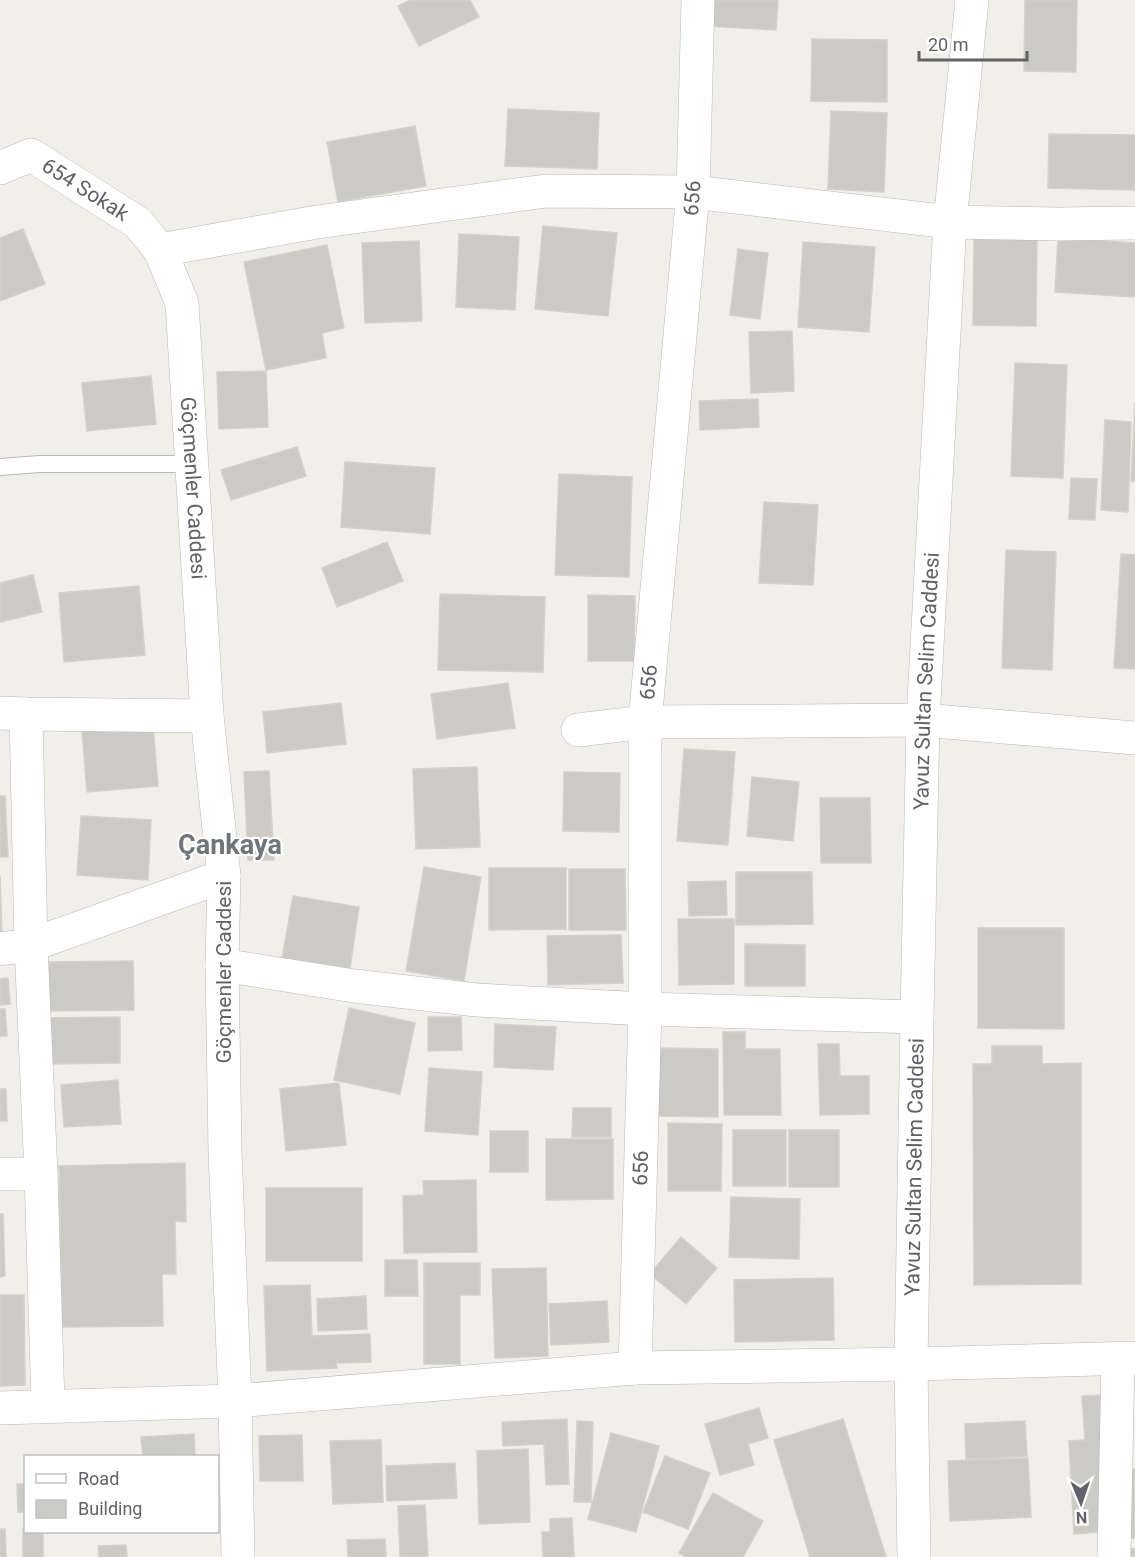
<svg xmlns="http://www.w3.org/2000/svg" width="1135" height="1557" viewBox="0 0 1135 1557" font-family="Roboto,sans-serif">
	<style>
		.building { fill: #cccac5; stroke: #d6d1c6; stroke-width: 1.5 }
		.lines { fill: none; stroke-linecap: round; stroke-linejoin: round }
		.service-casing { stroke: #b5b8bc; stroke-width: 18 }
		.minor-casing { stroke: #b5b8bc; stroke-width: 34 }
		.tertiary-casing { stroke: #b5b8bc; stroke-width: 34 }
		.service { stroke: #fff; stroke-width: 16 }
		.minor { stroke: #fff; stroke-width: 33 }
		.tertiary { stroke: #fff; stroke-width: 33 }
		.labels { text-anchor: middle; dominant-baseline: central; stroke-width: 4.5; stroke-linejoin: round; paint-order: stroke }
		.street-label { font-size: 21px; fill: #5f6368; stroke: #fff }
		.district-label { font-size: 27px; font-weight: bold; fill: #70757a; stroke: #fff }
	</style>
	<rect width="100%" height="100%" fill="#f1efe8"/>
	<!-- building -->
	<path class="building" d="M410,0H470L479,17L419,46L398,6Z
		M708,0H778L776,30L706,26Z
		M1025,0H1077L1076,72L1024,71Z
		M812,39L887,40V102L811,101Z
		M508,109L599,113L597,169L505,166Z
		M831,111L887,113L884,192L828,189Z
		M415,126L426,186L338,202L327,142Z
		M1049,134L1135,135V190L1048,188Z
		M543,226L617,233L608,316L535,309Z
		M23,229L45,284L0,301V238Z
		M459,234L519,237L515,310L456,307Z
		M1058,238L1135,243V297L1055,292Z
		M974,239H1037L1036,326L973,325Z
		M419,241L422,321L365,323L362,243Z
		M803,242L875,247L869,332L798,327Z
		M327,245L344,328L322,333L326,358L266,370L244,262Z
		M738,249L768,253L760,319L730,315Z
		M792,331L794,391L751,393L749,332Z
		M1015,363L1067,365L1063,478L1011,476Z
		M266,371L268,427L219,429L217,372Z
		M151,376L156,424L87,431L82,383Z
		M758,399L759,427L700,430L699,401Z
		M1135,403V481H1131Z
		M1105,420L1131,422L1128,512L1101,510Z
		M297,447L306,476L231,500L221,470Z
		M345,462L435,468L430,534L341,527Z
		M559,474L632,477L629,577L555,575Z
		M1071,478L1097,479L1095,520L1069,519Z
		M764,502L818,505L813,585L759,583Z
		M387,542L403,581L337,607L322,568Z
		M1006,550L1056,552L1052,670L1002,668Z
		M1121,554L1135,555V669L1114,668Z
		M33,575L42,612L0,622V583Z
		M139,586L145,655L64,662L59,593Z
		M440,594L545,597L543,672L438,670Z
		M588,595L635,596L634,661H588Z
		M508,683L515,728L437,739L431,694Z
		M341,703L346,744L267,753L263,712Z
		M153,725L158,786L87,792L82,731Z
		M684,749L735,752L728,845L677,841Z
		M477,767L480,847L416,849L413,769Z
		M269,771L274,860H248L244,772Z
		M564,772L620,773L619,832L563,831Z
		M752,777L799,782L793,841L747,836Z
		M0,796H5L8,857H0Z
		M820,798H870L871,863H821Z
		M81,816L151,820L148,880L77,875Z
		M424,867L481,877L464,981L406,971Z
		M489,868H566V929L489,930Z
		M569,869H625L626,930H569Z
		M736,872H812L813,924L736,925Z
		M0,876L2,936H0Z
		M726,881L727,915L689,916L688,882Z
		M293,896L359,907L350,968L282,958Z
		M678,919H734V984L679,985Z
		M978,928H1064V1029L978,1028Z
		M621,935L623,983L548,985L547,936Z
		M745,944L805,945V986H745Z
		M133,961L134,1010L49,1011L48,962Z
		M8,978L10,1004L0,1005V979Z
		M349,1008L415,1023L400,1094L334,1080Z
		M0,1009H5L7,1036H0Z
		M120,1017V1063L45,1064L44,1018Z
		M428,1017H461L462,1050L428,1051Z
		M495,1024L556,1027L553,1070L494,1067Z
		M723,1032H745V1049H780L781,1115H724Z
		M818,1044H839L840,1076H869V1114L820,1115Z
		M992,1046H1042V1064L1081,1063V1284L974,1285L973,1064H992Z
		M657,1048L718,1049V1117L658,1116Z
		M429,1068L482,1072L478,1135L425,1131Z
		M118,1080L121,1124L64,1127L61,1085Z
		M339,1083L346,1145L286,1151L280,1089Z
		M0,1089H6L7,1121H0Z
		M573,1108H611V1137H572Z
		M668,1123L722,1124L721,1191H668Z
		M733,1130H786V1186H733Z
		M789,1130H839V1187H789Z
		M490,1131H528V1172H490Z
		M546,1139H613V1199L546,1200Z
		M185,1163L186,1222L175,1221L176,1274H162L163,1326L62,1327L59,1166Z
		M476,1180L477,1252L404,1253L403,1196L424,1195L423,1181Z
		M266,1188H362V1261H266Z
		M731,1197L800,1199L799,1259L729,1257Z
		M0,1214H3L5,1276L0,1277Z
		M681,1237L717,1268L686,1304L650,1274Z
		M385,1260H417L418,1296H385Z
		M424,1263H480V1295H460V1364H424Z
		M546,1268L548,1356L495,1358L492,1269Z
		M833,1278L834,1340L735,1342L734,1280Z
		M310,1285L312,1336L370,1334L371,1362L336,1363L337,1368L267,1371L264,1286Z
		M0,1295H24L25,1385L0,1386Z
		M366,1296L367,1329L318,1331L317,1299Z
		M607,1301L609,1342L551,1345L549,1304Z
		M1105,1395L1113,1531L1074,1534L1069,1441L1085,1440L1082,1396Z
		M759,1408L768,1438L748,1444L754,1465L720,1475L705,1424Z
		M567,1419L569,1484L546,1485L544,1444L503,1446L502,1422Z
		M843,1419L886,1557H810L774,1440Z
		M577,1421L593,1422L591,1502H574Z
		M1025,1421L1027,1456L966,1459L965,1424Z
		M611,1433L659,1446L636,1532L588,1519Z
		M194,1434L195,1455L143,1456L141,1437Z
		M302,1435L303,1481H260L259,1436Z
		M381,1440L383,1502L333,1504L330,1441Z
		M528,1449L530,1522L479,1524L477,1451Z
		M665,1456L710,1473L688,1529L643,1512Z
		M1028,1458L1031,1517L950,1521L948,1461Z
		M455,1463L457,1498L387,1501L386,1466Z
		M1124,1469H1135V1538H1125Z
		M17,1484H26V1512H18Z
		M713,1493L763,1521L743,1557H686L679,1553Z
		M425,1505L428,1556L400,1557L398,1506Z
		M572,1518L574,1557H543L542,1532H550V1519Z
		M23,1528H26V1532H43V1557H23Z
		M0,1529H5L6,1557H0Z
		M385,1539L386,1557H348L347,1540Z
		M126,1545L127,1557H99L98,1546Z
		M1122,1547L1135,1549V1557H1121Z"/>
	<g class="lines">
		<defs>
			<path id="service" d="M0,467L40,464H193"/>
			<g id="minor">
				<path id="s1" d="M0,168L31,155L138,223L160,250L182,303L207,716L224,876L222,965L225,1151L235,1401L238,1557"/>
				<path d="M160,250L317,222L546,191L693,192L950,222L1058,224L1135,223"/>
				<path d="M0,713L26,714L207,716"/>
				<path d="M26,714L31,945L41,1174L48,1405"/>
				<path d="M578,730L645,722L923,720L1135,738"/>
				<path d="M0,949L31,945L224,876"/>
				<path d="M222,965L354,986L477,1000L645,1009L917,1017"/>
				<path d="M0,1174H41"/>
				<path id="s2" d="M635,1368L645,1009V722L693,192L698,0"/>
				<path d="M0,1408L235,1401L635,1368L911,1364L1135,1358"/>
				<path d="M1114,1557L1118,1359"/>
			</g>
			<g id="tertiary">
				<path id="s3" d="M914,1557L911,1364L917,1017L923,720L950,222L972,0"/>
			</g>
		</defs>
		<!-- service casing -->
		<use href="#service" class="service-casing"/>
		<!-- minor casing -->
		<use href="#minor" class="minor-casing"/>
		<!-- tertiary casing -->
		<use href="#tertiary" class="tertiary-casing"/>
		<!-- service -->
		<use href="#service" class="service"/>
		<!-- minor -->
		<use href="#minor" class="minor"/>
		<!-- tertiary -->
		<use href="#tertiary" class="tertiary"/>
	</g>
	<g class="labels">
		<!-- street labels -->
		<g class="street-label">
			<text stroke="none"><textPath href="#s1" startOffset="98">654 Sokak</textPath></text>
			<text stroke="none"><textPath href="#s2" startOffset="1172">656</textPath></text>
			<text stroke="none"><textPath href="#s1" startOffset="438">Göçmenler Caddesi</textPath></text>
			<text stroke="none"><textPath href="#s3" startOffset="876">Yavuz Sultan Selim Caddesi</textPath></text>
			<text stroke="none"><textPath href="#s2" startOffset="686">656</textPath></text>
			<text transform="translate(224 972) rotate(-90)">Göçmenler Caddesi</text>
			<text stroke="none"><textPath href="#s3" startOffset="390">Yavuz Sultan Selim Caddesi</textPath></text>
			<text stroke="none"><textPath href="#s2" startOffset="200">656</textPath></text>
		</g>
		<!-- district labels -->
		<g class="district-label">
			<text x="230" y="845">Çankaya</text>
		</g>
	</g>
	<!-- legend -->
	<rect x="24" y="1455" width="195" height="78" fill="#ffffff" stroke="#bfc1c3" stroke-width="1.5"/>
	<rect x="36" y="1474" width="30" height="9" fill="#ffffff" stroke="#bfc1c3" stroke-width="1.5"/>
	<text x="78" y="1485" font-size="18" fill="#5f6368">Road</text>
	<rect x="36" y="1500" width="30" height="18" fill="#cccac5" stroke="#bfc1c3" stroke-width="1.5"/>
	<text x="78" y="1515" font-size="18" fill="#5f6368">Building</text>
	<!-- north arrow -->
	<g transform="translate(1081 1503) rotate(178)" stroke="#ffffff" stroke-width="4.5" paint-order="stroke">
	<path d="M0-4.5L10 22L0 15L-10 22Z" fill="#5f6368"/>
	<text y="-9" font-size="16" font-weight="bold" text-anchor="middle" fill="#5f6368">N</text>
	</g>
	<!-- scale -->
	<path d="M919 51v9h108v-9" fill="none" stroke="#5f6368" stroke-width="3"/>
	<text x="928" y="51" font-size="18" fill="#5f6368" stroke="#ffffff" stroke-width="4.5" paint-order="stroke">20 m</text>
</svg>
